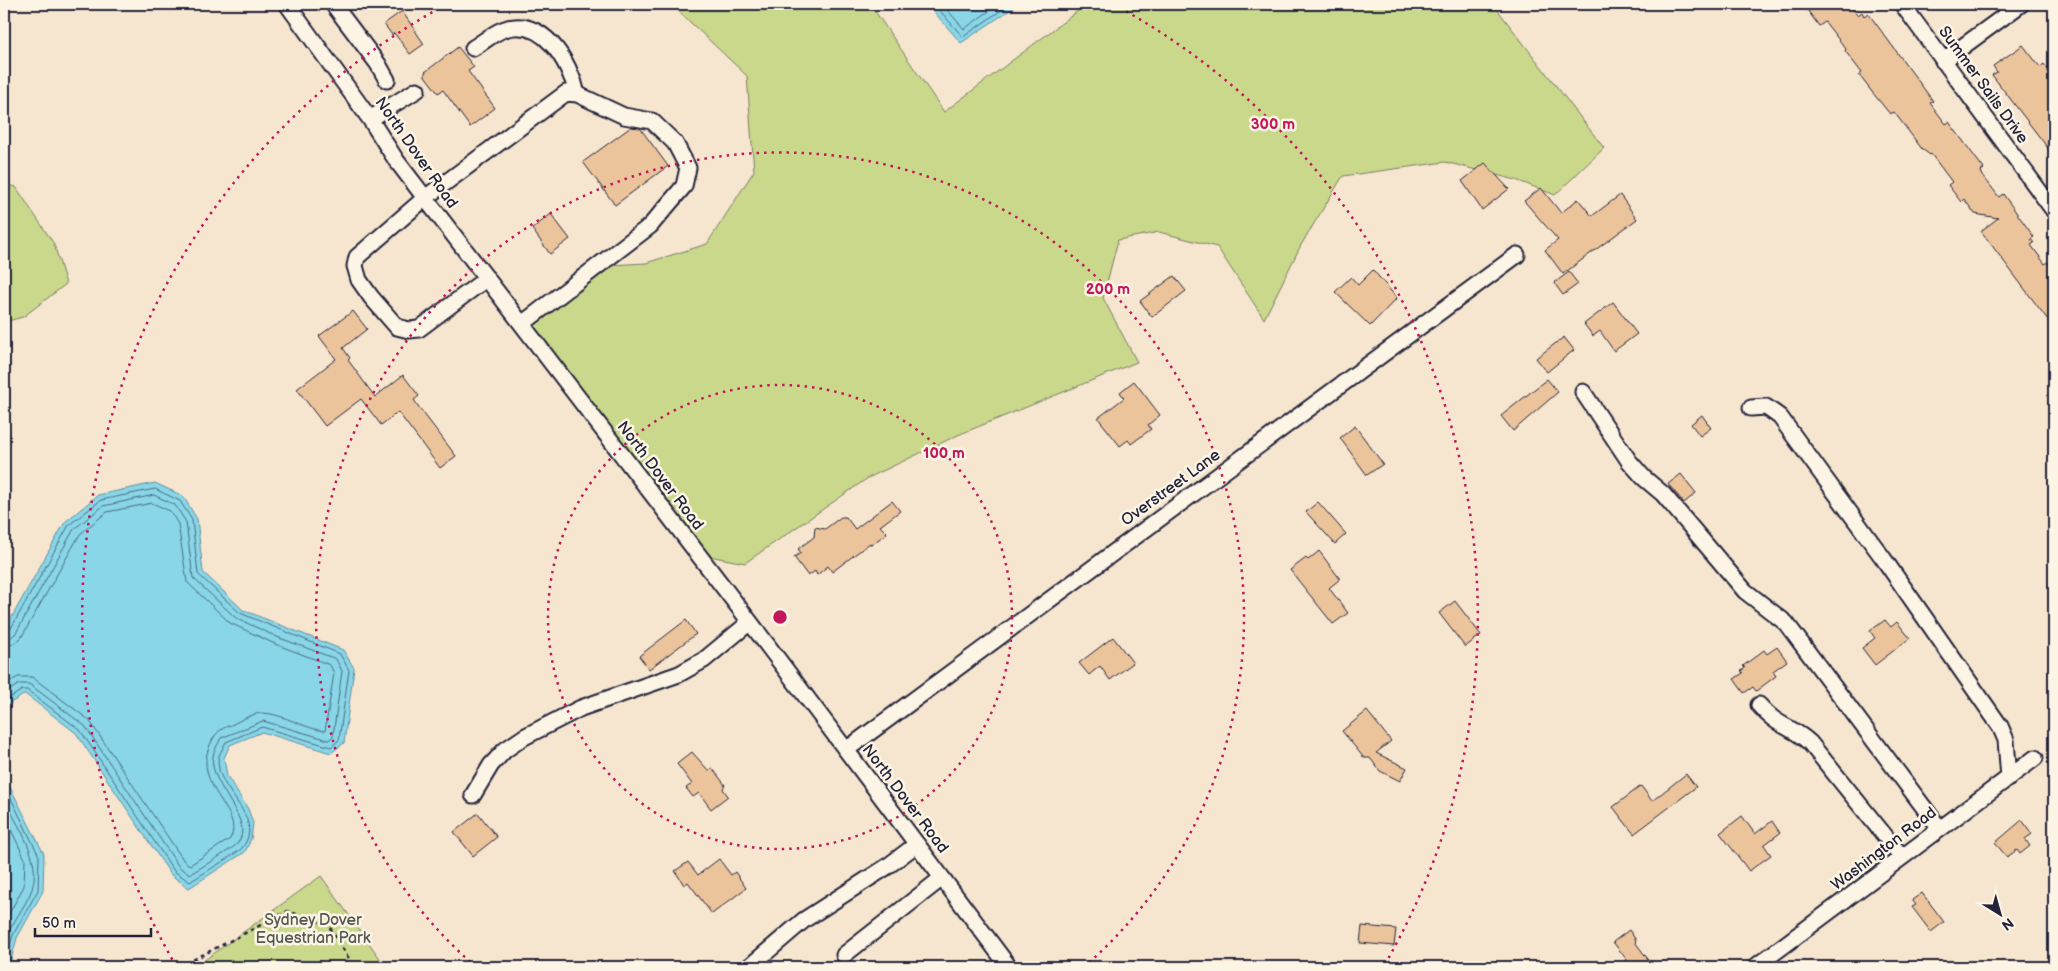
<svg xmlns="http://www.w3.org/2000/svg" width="2058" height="971" viewBox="0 0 2058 971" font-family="'Balsamiq Sans',sans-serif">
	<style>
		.green { fill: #cad88c; stroke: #767d64 }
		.water { fill: #88d6e7; stroke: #5f8ea2 }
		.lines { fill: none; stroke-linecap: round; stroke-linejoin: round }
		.shore { stroke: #4b6a80; stroke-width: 1 }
		.building { fill: #ecc49c; stroke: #22223b }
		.minor-casing { stroke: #22223b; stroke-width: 19 }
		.path { stroke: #22223b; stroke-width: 2.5; stroke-dasharray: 4 4; stroke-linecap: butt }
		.minor { stroke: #fcf5e5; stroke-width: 15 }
		.ring { fill: none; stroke: #c2185b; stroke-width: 2.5; stroke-dasharray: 2.5 5 }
		.labels { text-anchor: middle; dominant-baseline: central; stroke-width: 5; stroke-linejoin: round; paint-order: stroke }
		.street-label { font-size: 16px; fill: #22223b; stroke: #fcf5e5 }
		.park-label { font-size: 16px; fill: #545953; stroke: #fcf5e5 }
		.centre { fill: #c2185b; stroke: #fcf5e5; stroke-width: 2.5 }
		.ring-label { font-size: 15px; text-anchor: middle; font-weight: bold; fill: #c2185b; stroke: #fcf5e5; stroke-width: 5; stroke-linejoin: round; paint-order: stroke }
	</style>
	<rect width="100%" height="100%" fill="#f7e6cf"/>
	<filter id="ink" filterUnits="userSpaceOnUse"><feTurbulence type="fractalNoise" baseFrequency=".02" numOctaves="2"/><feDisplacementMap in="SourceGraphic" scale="10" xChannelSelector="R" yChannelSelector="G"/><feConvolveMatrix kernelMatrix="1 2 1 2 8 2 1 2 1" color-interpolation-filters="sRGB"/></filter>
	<g filter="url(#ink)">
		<!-- green -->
		<path class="green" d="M671,4H870L944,112L1087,4H1493L1604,148L1555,195L1516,180L1445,162L1343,176L1301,245L1264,319L1217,247L1159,232L1118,240L1103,298L1137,362L958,435L868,478L745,563L709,556L532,324L610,265L646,263L707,244L754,171L747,76Z
			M4,184L16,187L54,244L66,284L23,317L4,322Z
			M321,876L386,967H195Z"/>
		<!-- water -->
		<path class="water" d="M927,4H1019L961,43Z
			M155,483L183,496L197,519L203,572L243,610L343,650L354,668L344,743L331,753L262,732L230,745L224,758L227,776L248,809L253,823L251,839L245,852L189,888L171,875L76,733L25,694L4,707V631L65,522L98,495Z
			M4,762L9,785L44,854L43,891L17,938L9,967H4Z"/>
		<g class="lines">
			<!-- shore -->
			<path class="shore" d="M934,4L963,37L1010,4
				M942,4L964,29L999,4
				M4,632L10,630L69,525L101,500L155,489L180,501L192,520L198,574L240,613L340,654L349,670L339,740L331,747L262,727L226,742C224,746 221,751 219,756C211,789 268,815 242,848C238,853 197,877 190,882L174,871L80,730L27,690H22L4,702
				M4,639L10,638L16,633L74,529L103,506L154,495L175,505L186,522L193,578L236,618L277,637L336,659L342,671L333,736L329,740L263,721L221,738C218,744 214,750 213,756C207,785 259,822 236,845C229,851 199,869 190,874L179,867L85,726L29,684H19L4,694
				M4,646L13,644L21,638L80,534L107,512L152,503L170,511L178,524L187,582L230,623L275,644L330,665L334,673L325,731C305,729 284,714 263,713C252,713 240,721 231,725C219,729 215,734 210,745C191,786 246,811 230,839L190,865L184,861L89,720L32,677H18L4,685
				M4,784L39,856L38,890L13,935L4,967
				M4,799C17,825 42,858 32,889C25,908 10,924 4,944
				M4,815L25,859L24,886L4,923"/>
		</g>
		<!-- building -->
		<path class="building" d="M1817,4H1847L1858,15L1862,12L1864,16L1868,13L1933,101L1930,103L1946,124L1949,122L1984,169L1981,171L1983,176L1999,197L2003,194L2034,237L2031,239L2034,243L2031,245L2045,264L2048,262L2054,271V328L1981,231L1998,218L1975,214L1964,199L1961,202L1948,185L1952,182L1931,154L1930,155L1922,149L1894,112L1890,114L1872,92L1859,75L1862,73L1845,51L1846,49L1825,22L1819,26L1808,11Z
			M402,11L424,44L410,54L394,33L392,35L384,24Z
			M2023,45L2040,67L2044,64L2054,78V156L1992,75L1997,72L1993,66Z
			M458,47L474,67L468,71L495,108L470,127L443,90L438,93L425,76V72Z
			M631,127L640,128L668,166L615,205L583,162Z
			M1485,163L1509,189L1482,210L1462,181Z
			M1541,188L1561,213L1578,199L1592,216L1620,195L1637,219L1563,274L1545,250L1558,240L1524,201Z
			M551,214L570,239L550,254L532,229Z
			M1373,270L1397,298L1370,326L1335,292L1351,277L1358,285Z
			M1569,272L1578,284L1563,295L1554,283Z
			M1174,276L1186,291L1152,317L1140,301Z
			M1613,302L1637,334L1614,351L1600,331L1593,336L1584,324Z
			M353,311L367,329L343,348L350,358L348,360L375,397L403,375L419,396L414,400L418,406L456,456L440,468L398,412L381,425L361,399L325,426L297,389L336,359L319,336Z
			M1564,337L1574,350L1547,372L1536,358Z
			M1547,379L1558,392L1513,431L1501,416Z
			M1134,381L1160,415L1148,425L1151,429L1131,444L1128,440L1120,446L1098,418L1124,398L1120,392Z
			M1702,415L1711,428L1700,436L1691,424Z
			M1355,426L1383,464L1367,475L1340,438Z
			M1681,474L1696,493L1684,503L1668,484Z
			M892,501L900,511L880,526L887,533L871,545L870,543L832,572L828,566L817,575L815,571L808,576L794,557L801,553L798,549L814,537L815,527L825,529L841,517H846L855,529Z
			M1318,502L1346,534L1335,544L1306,512Z
			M1319,551L1340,579L1329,588L1348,613L1333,624L1290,570L1306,558L1308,560Z
			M1455,601L1481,635L1465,647L1439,613Z
			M686,620L696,634L649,669L639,656Z
			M1885,620L1891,627L1897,622L1910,638L1875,665L1862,648L1875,638L1870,631Z
			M1113,637L1133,663L1110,680L1100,666L1089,675L1079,663Z
			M1777,647L1787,661L1773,671L1776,676L1756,691L1753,687L1744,693L1734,679L1743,673L1741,671L1745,668L1743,666L1764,650L1767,654Z
			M1367,711L1391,741L1376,753L1407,768L1400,781L1380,771L1370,758H1364L1342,731Z
			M692,752L708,770L713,769L725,785L723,789L728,796L711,809L699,793L693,797L686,788L692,784L677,764Z
			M1686,774L1696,787L1634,834L1613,807L1641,786L1652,801Z
			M478,813L497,837L473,856L454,832Z
			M1742,816L1755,834L1772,821L1780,833L1764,845L1771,855L1749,871L1720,833Z
			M2022,820L2032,834L2025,839L2030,846L2020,854L2017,850L2007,857L1995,843Z
			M719,859L731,875L735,872L746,888L712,914L688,882L684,885L675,871L688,862L698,875Z
			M1922,893L1944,922L1931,932L1912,907L1916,905L1912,900Z
			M1362,926L1396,929L1394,946L1360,943Z
			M1629,930L1636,940L1635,942L1654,967H1618L1627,960L1613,942Z"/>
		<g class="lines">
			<defs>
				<path id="minor" d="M287,4L370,119L396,160L750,622L1009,967
					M333,4L378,64L387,80
					M1902,4L2054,211
					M473,48C482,43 492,34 502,30C542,14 570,62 577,94
					M1943,61L2021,4
					M370,119L417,90
					M487,278L419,329L409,330L397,327L371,297L359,280L355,266L357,257L425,198L566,93L577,94L624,116L652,121L675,143L688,168L684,186L650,226L522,324
					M1583,392L1629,461L1644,478L1663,494L1745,591L1786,623L1940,829
					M1751,408L1766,407L1780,417L1883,558L2000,726L2006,740L2009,778
					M1759,705C1777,727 1792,726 1810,743L1902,857
					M846,750L1517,255
					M473,795L491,765L505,750L524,737L581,708L679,674L704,660L750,622
					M844,955L942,878
					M749,967L804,920L888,866L917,844
					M1755,967L2035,758"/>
			</defs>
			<!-- minor casing -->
			<use href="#minor" class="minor-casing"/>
			<!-- path -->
			<path class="path" d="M179,967L288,911L329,926L354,967"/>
			<!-- minor -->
			<use href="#minor" class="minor"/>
		</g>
	</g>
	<!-- distance rings -->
	<g class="ring">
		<circle cx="780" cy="617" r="232"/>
		<path d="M476 967A464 464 0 1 1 1084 967"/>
		<path d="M176 966A697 697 0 0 1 447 4M1113 4A697 697 0 0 1 1384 966"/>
	</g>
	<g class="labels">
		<!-- street labels -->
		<g class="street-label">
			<text transform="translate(1983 85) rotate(54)">Summer Sails Drive</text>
			<text transform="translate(416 153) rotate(55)">North Dover Road</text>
			<text transform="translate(660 476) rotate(53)">North Dover Road</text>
			<text transform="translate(1171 488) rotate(-36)">Overstreet Lane</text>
			<text transform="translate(905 799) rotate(53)">North Dover Road</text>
			<text transform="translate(1884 849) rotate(-37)">Washington Road</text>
		</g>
		<!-- park labels -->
		<g class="park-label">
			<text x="313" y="920">Sydney Dover<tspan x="313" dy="18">Equestrian Park</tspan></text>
		</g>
	</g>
	<circle cx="780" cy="617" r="8" class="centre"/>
	<g class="ring-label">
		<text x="1273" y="129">300 m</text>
		<text x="1108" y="294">200 m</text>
		<text x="944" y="458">100 m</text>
	</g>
	<!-- margin -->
	<rect width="2058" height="971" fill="none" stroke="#fcf5e5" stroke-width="20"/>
	<rect x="10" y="10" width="2038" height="951" fill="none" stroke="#22223b" stroke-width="2" filter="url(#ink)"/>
	<!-- north arrow -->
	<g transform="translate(2000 914) rotate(143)" stroke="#fcf5e5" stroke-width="4" paint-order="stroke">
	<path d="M0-4L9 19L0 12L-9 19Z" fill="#22223b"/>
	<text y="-8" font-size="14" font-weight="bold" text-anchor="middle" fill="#22223b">N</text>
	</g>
	<!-- scale -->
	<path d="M35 928v8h116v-8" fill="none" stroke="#22223b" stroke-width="2.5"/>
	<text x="42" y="928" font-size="15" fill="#22223b" stroke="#fcf5e5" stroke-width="4" paint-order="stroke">50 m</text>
</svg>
